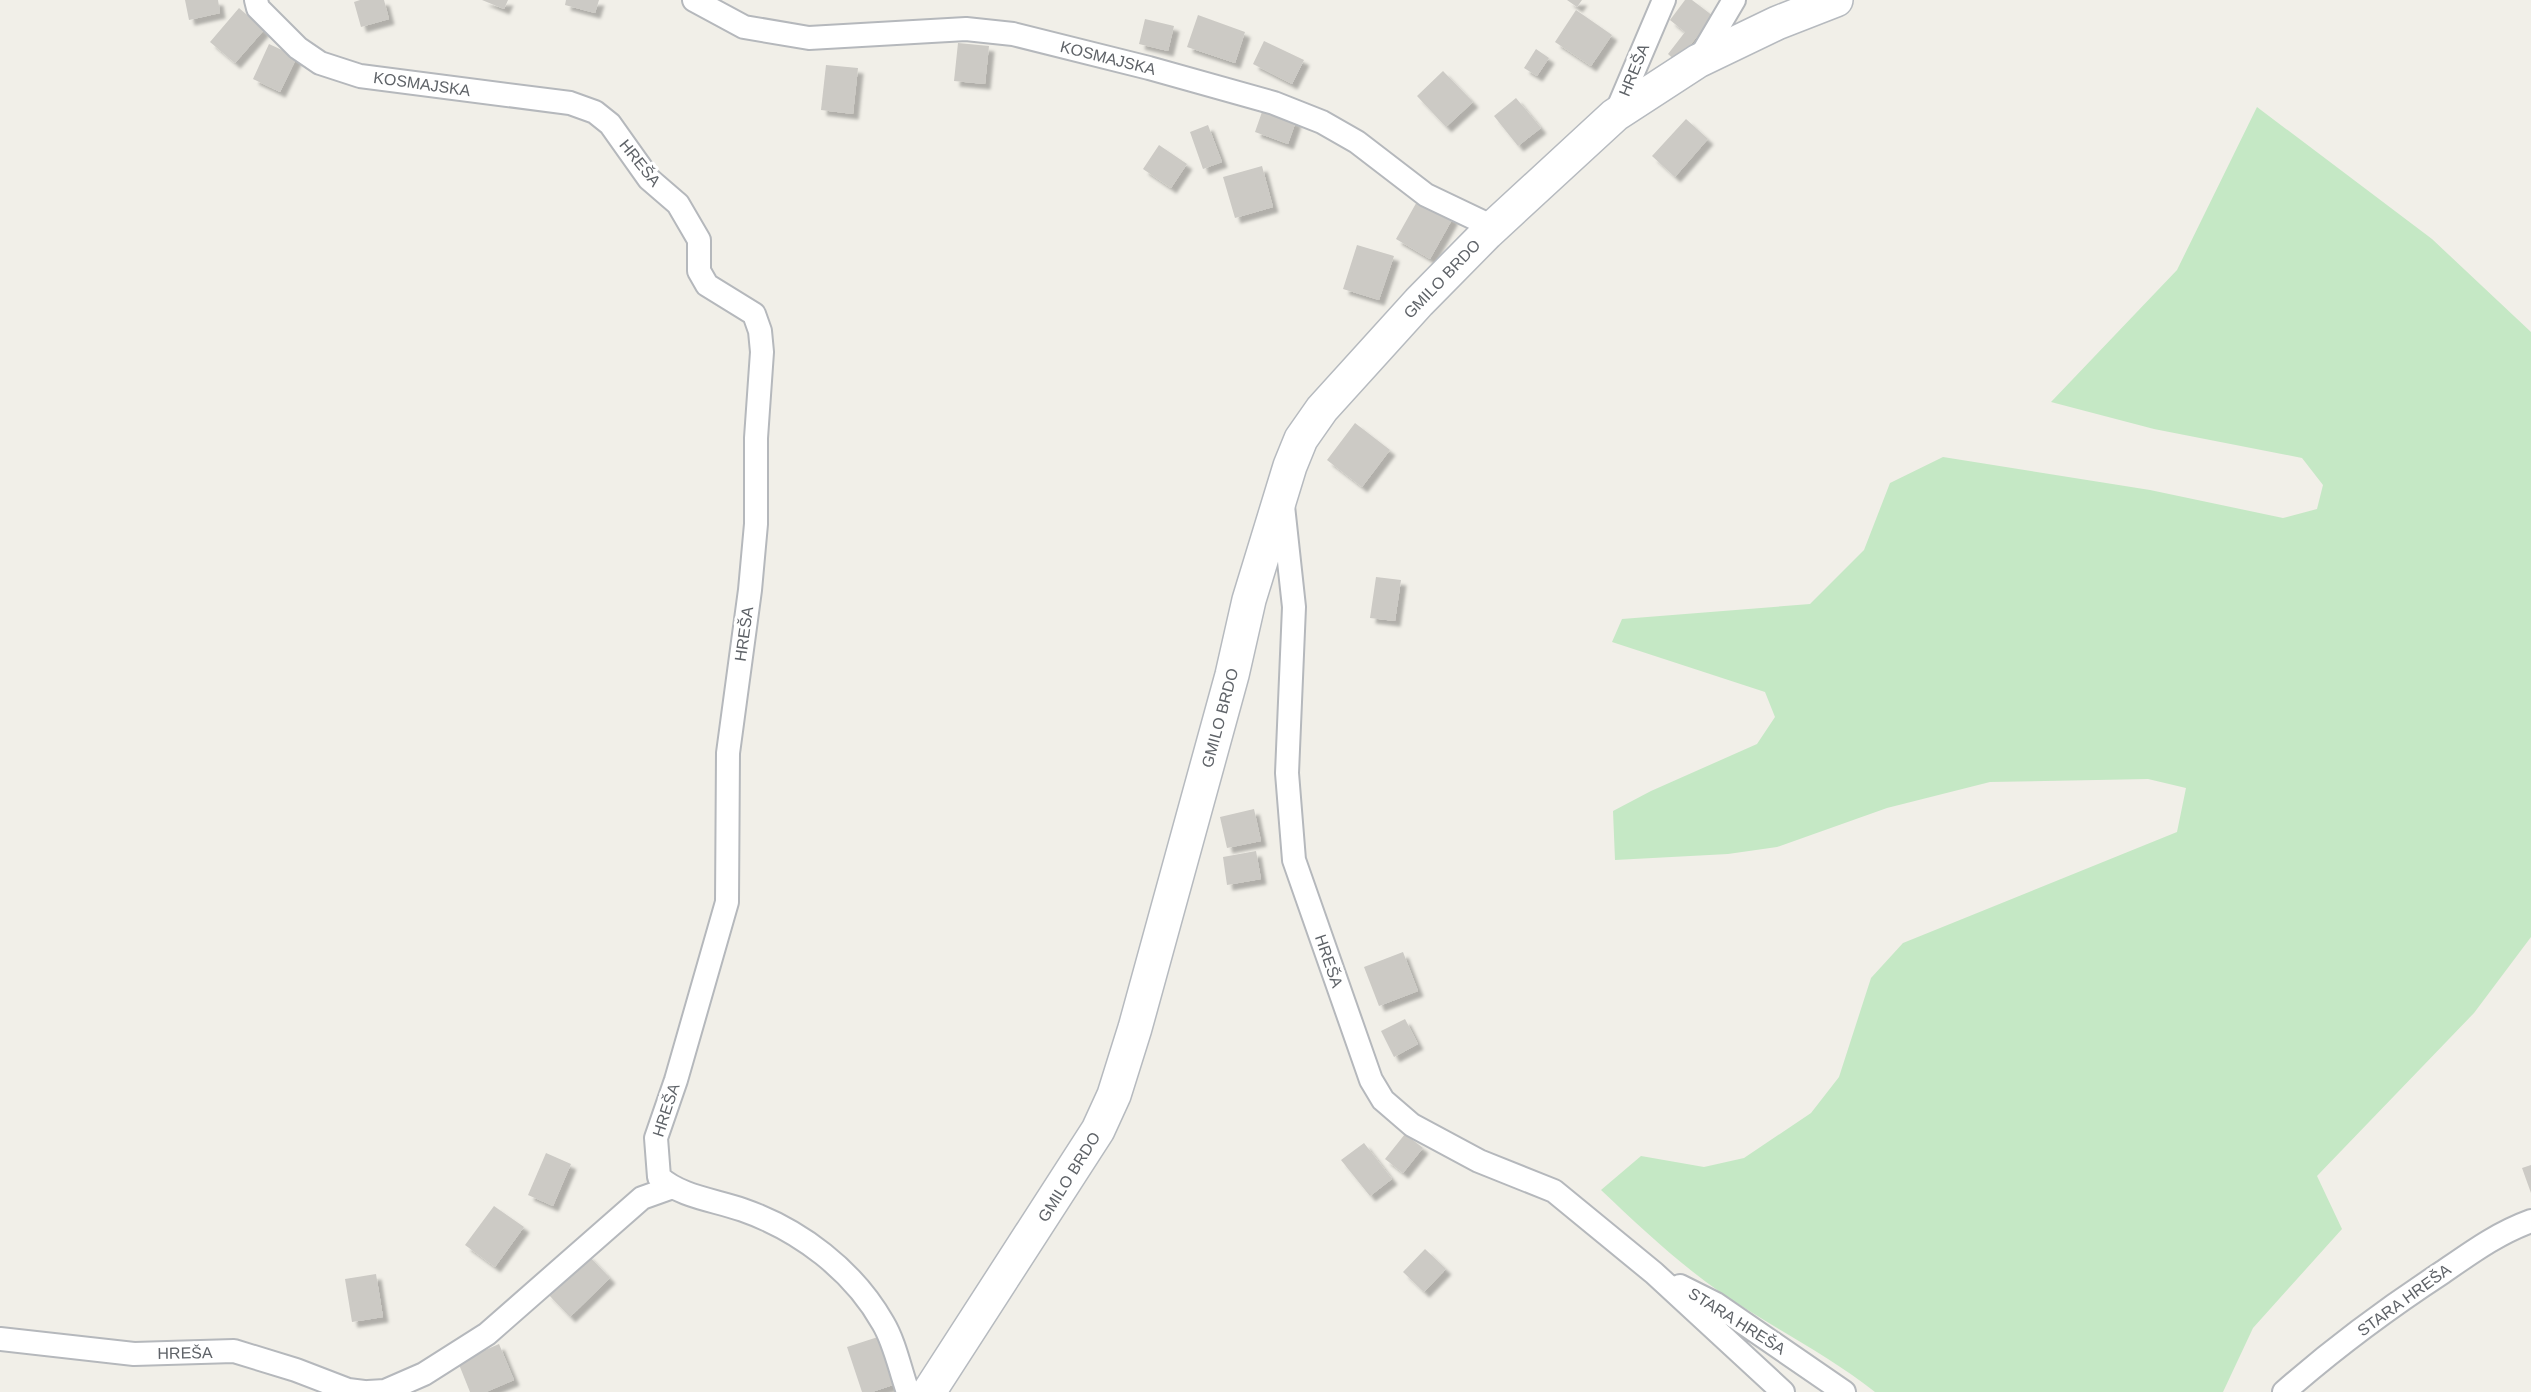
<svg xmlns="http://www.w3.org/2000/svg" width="2531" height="1392" viewBox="0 0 2531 1392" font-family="Arial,sans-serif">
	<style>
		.green { fill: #c5e8c5 }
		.building { fill: #cccac5; filter: url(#shadow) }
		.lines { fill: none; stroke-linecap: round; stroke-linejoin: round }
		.street-casing { stroke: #b5b8bc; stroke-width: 26 }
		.secondary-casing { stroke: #b6babf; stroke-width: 36 }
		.street { stroke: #fff; stroke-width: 22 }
		.secondary { stroke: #fff; stroke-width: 33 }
		.labels { text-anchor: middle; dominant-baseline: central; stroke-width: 6; stroke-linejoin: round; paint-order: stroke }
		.street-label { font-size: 16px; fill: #5f6368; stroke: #fff }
	</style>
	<defs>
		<filter id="shadow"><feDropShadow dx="5.5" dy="5.5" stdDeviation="1.5" flood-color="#0004"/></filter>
	</defs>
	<rect width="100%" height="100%" fill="#f1efe8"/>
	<!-- green -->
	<path class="green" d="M2257,107L2432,239L2531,332V937L2474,1013L2317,1176L2342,1229L2253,1328L2223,1392H1875C1827,1354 1771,1327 1720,1292C1677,1262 1639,1226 1601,1190L1641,1156L1704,1167L1744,1158L1811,1113L1839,1077L1871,978L1903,943L2177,832L2186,788L2148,779L1990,782L1887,808L1777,847L1728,854L1615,860L1613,811L1651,791L1757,744L1775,717L1765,692L1612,642L1622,619L1810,604L1864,550L1890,483L1943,457L2150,490L2283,518L2317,509L2323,485L2302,458L2154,429L2051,402L2177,270Z"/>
	<!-- building -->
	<path class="building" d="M185,0H218L220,13L189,20Z
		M360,0H384L389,19L361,27L354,2Z
		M482,0H508L504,9Z
		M566,0H599L595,13L565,5Z
		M1567,0H1582L1577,7Z
		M1685,0H1692L1713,16L1677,62L1668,54L1685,32L1670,20Z
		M239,8L264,30L235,63L210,42Z
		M1576,10L1612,35L1591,66L1555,42Z
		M1198,15L1245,32L1235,63L1187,47Z
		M1145,19L1174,26L1168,51L1139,44Z
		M1264,41L1304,60L1292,84L1253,64Z
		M958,43L989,46L985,84L954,81Z
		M269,44L297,57L280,92L253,79Z
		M1536,49L1549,58L1537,76L1524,68Z
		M826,65L858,68L853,114L821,110Z
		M1443,71L1473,102L1446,127L1417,96Z
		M1516,98L1541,128L1518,146L1494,116Z
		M1263,109L1296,121L1288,144L1255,132Z
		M1686,119L1708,139L1675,177L1652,156Z
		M1208,125L1222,162L1203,169L1190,132Z
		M1159,145L1187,164L1171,188L1143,169Z
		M1262,166L1273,207L1235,218L1223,177Z
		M1419,198L1453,218L1430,259L1396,239Z
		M1357,245L1394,256L1379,300L1343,289Z
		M1355,423L1390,450L1362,487L1327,460Z
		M1376,577L1401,580L1395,621L1370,618Z
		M1254,809L1261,841L1227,848L1220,817Z
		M1256,851L1261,879L1227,885L1223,857Z
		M1403,952L1418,991L1379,1006L1364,967Z
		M1405,1019L1418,1044L1394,1057L1381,1031Z
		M1405,1134L1423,1148L1403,1173L1385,1159Z
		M1364,1143L1392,1179L1370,1196L1341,1160Z
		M546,1153L571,1164L553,1206L528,1195Z
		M2531,1165V1193L2522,1168Z
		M494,1206L524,1227L495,1267L465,1245Z
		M1425,1249L1446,1269L1424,1292L1403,1272Z
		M587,1254L610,1278L570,1317L547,1293Z
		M376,1274L383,1317L352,1322L345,1279Z
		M881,1336L896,1384L872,1392H862L847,1347Z
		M499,1344L514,1380L486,1392H470L458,1362Z"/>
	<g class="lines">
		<defs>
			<path id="street" d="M256,0L258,8L298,48L320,63L360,76L570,103L595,112L610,124L649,179L678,204L699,240V271L707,285L754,314L760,331L762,352L756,438V524L750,590L728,753L727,902L676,1080L656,1138L659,1177C681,1197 715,1200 743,1210C800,1230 853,1270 883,1323C895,1343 900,1370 908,1392
				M694,0L744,27L809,38L966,29L1013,34L1149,68L1274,103L1322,122L1357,142L1426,195L1493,227
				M1698,61L1734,0
				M1615,115L1664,0
				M1283,506L1294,607L1287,773L1294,860L1371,1080L1383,1100L1412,1125L1479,1161L1554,1191L1654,1273L1783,1392
				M1680,1286L1716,1304L1844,1392
				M0,1339L134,1354L234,1351L296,1370L348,1390L364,1392
				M368,1392L385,1391L424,1374L487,1334L642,1198L670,1188
				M2284,1392C2334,1348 2388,1308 2443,1272C2472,1252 2498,1233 2531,1221"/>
			<path id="secondary" d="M929,1392L1098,1130L1114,1095L1135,1028L1232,675L1249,600L1290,466L1301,439L1322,409L1419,302L1487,233L1615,115L1698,61L1777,23L1836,0"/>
		</defs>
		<!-- street casing -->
		<use href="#street" class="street-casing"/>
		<!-- secondary casing -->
		<use href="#secondary" class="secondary-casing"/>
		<!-- street -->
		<use href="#street" class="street"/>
		<!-- secondary -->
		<use href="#secondary" class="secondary"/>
	</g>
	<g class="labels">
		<!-- street labels -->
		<g class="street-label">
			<text transform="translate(1108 58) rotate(14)">KOSMAJSKA</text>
			<text transform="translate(1634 70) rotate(-68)">HREŠA</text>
			<text transform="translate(422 84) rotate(8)">KOSMAJSKA</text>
			<text transform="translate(640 163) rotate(51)">HREŠA</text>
			<text transform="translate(1442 279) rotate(-46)">GMILO BRDO</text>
			<text transform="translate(744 634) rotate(-82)">HREŠA</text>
			<text transform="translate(1220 718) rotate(-75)">GMILO BRDO</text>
			<text transform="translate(1329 961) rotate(71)">HREŠA</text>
			<text transform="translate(666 1110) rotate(-72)">HREŠA</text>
			<text transform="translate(1069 1177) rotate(-58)">GMILO BRDO</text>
			<text transform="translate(2404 1300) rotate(-36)">STARA HREŠA</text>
			<text transform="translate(1737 1321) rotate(32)">STARA HREŠA</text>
			<text transform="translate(185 1353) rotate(-1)">HREŠA</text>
		</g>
	</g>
</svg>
